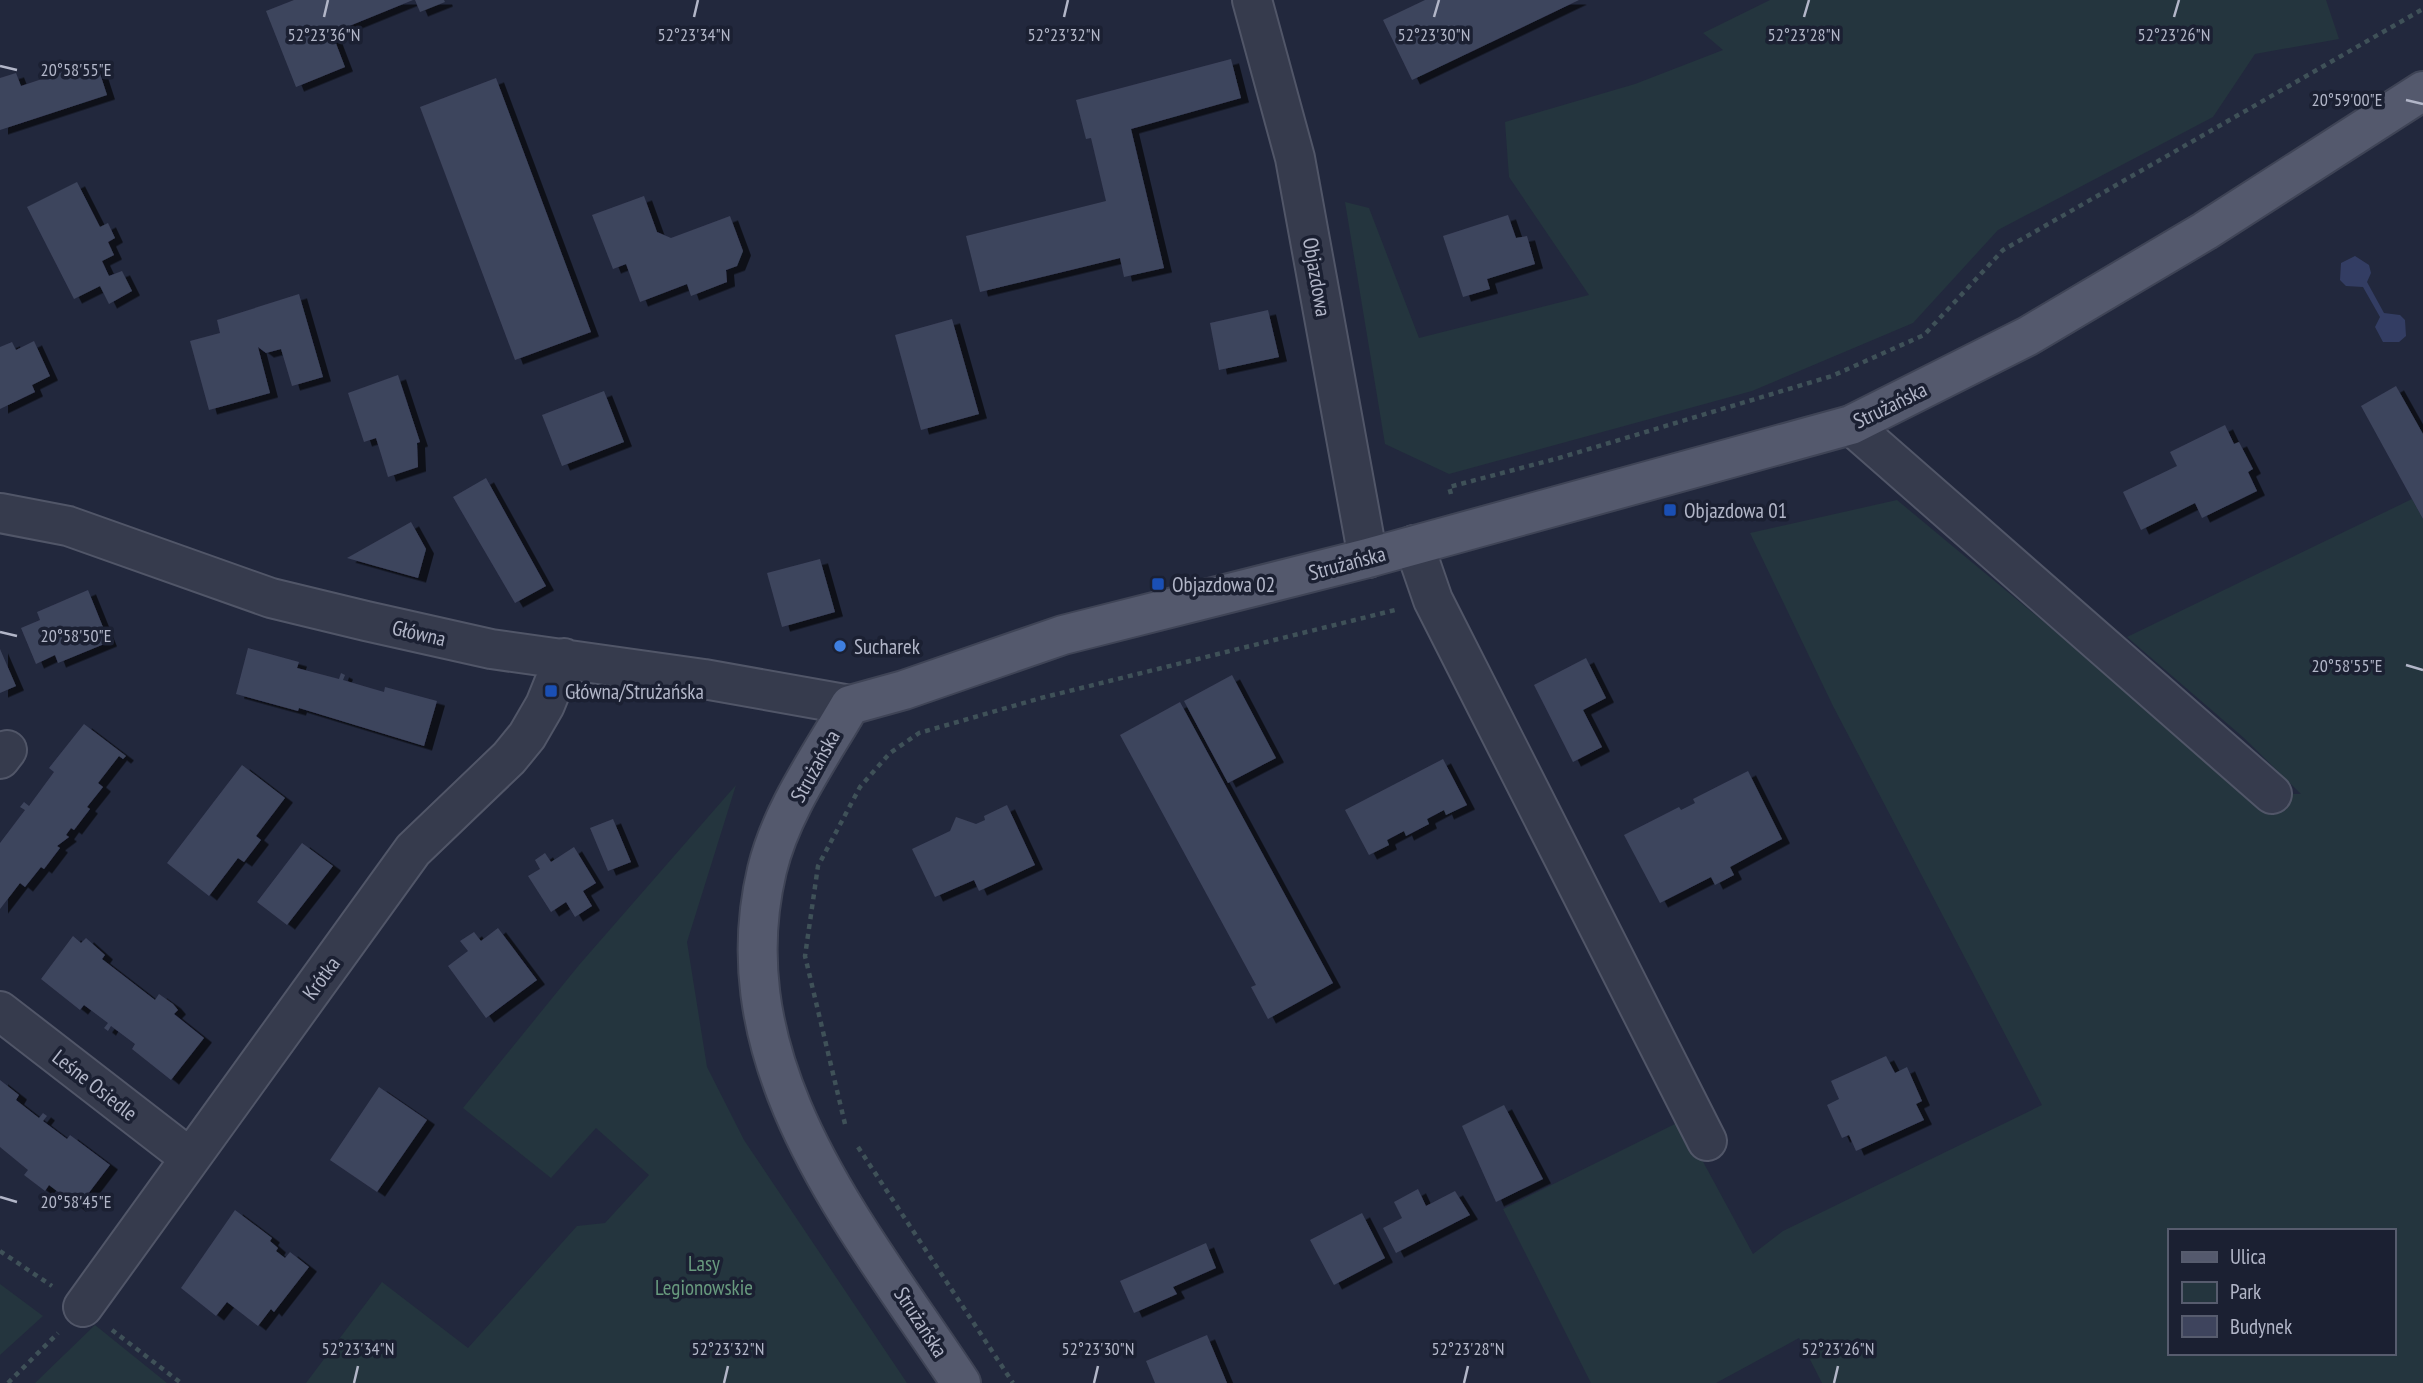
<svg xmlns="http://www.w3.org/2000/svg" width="2423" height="1383" viewBox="0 0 2423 1383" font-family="'PT Sans Narrow',sans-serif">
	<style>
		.green { fill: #24353e; fill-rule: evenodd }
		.water { fill: #333d63 }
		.building { fill: #3e445d; filter: url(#shadow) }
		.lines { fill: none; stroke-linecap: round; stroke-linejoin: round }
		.minor-casing { stroke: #515668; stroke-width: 42 }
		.major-casing { stroke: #3f4456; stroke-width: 42 }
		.path { stroke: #3f5158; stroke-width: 4.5; stroke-dasharray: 5 5; stroke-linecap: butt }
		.minor { stroke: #363b4d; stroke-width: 38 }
		.major { stroke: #54596d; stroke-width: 38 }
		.ticks { fill: none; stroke: #b2b6c8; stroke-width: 2.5 }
		.transit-dot { fill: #1a4fb4; stroke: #1b2032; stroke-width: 2.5 }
		.shop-dot { fill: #3f7fe0; stroke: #1b2032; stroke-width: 2.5 }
		.labels { text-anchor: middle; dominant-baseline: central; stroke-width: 7; stroke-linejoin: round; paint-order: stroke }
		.street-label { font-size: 21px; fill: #b2b6c8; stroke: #1b2032 }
		.poi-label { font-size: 21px; fill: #b2b6c8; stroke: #1b2032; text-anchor: start }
		.park-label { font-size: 21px; fill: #689a7e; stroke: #1b2032 }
		.ticks-label { font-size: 18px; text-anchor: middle; fill: #b2b6c8; stroke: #1b2032; stroke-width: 7; stroke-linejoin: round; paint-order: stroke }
	</style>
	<defs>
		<filter id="shadow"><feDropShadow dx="8" dy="4.5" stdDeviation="0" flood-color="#0009"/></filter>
	</defs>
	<rect width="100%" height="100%" fill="#22283d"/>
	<!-- green -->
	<path class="green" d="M1770,0H2326L2339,39L2255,54L2213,117L1998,230L1913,323L1752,391L1449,474L1385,444L1345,202L1369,208L1419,338L1589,295L1509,177L1505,122L1635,84L1723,50L1703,33Z
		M2412,499L2423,519V1383H1822L1799,1338L1716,1383H1591L1503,1209L1681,1121L1753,1254L1783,1231L2042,1105L1833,706L1750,533L1897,500L2251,794H2301L2244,738L2127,637ZM2169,1231H2393V1353H2169Z
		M736,785L687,942L707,1067L744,1140L907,1383H306L382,1282L468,1348L577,1226L605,1223L649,1175L596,1128L551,1178L463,1108L579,965Z
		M0,1284L43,1316L0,1355Z
		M95,1325L167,1383H35Z"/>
	<!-- water -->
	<path class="water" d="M2355,256L2369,265L2371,273L2367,282L2384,313L2400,315L2405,320L2406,336L2399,342H2383L2375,327L2380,317L2363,287L2346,286L2340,280L2341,263Z"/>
	<!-- building -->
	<path class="building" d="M294,0H413L332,33L345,67L296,87L266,11Z
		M415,0H444L445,2L420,12Z
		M1425,0H1579L1412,80L1383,20Z
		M1231,59L1241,98L1131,129L1164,268L1124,277L1120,258L980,292L966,236L1106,201L1091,138L1086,139L1076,100Z
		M96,61L107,95L0,130V78L16,73L21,86Z
		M496,78L591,332L515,360L420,107Z
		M77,182L100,227L108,223L115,238L108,242L114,255L102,261L109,276L122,271L132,291L109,304L100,286L74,299L27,207Z
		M644,196L657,232L671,238L730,216L743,251L737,266L726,270L727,282L691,296L687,284L640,302L626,264L613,269L592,215Z
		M1508,215L1516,238L1527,236L1535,264L1487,279L1490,289L1463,297L1443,236Z
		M299,294L323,377L292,386L281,349L266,353L258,347L270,393L209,410L190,341L220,333L217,320Z
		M1268,310L1279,357L1219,370L1210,323Z
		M952,319L979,414L921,430L895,335Z
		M34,341L50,376L32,385L35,392L0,409V347L12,342L16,350Z
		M398,375L420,442L417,443L418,467L388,477L376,438L364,442L348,393Z
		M2396,386L2423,434V519L2361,406Z
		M604,391L624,442L562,466L542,415Z
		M2225,425L2234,444L2239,442L2253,469L2248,472L2257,491L2202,518L2195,503L2141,530L2123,492L2177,466L2170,452Z
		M486,478L546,586L515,603L453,497Z
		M411,522L426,549L418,578L347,558Z
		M820,559L835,612L782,627L767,573Z
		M88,590L109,642L58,663L55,655L36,664L21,628L40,620L37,612Z
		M248,648L299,662L297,668L339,679L341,673L345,675L343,680L384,692L385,687L437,701L424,746L299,708L298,711L236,694Z
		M0,649L16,686L0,693Z
		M1586,658L1606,698L1583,710L1602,747L1573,762L1534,685Z
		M1232,675L1276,758L1228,783L1184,701Z
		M1180,702L1333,983L1268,1019L1251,987L1256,985L1120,735Z
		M84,724L126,756L123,759L119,756L98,783L103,787L87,807L90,809L74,830L71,828L66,835L69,837L57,846L60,848L44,869L41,867L25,887L20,883L0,909V843L25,810L20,807L24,802L29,806L54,772L49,768Z
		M1443,759L1467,805L1446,815L1444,810L1427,819L1429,824L1406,836L1404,831L1387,840L1389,845L1369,855L1345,810Z
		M242,765L285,798L256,836L261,840L244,862L238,858L209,896L167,863Z
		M1748,771L1782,839L1730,867L1734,875L1715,885L1711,877L1660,903L1624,835L1679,807L1681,810L1695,803L1693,799Z
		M1007,805L1035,865L979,891L974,880L935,897L912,849L950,831L956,817L976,824L985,820L984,816Z
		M613,819L631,862L608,871L590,828Z
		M302,843L333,866L287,925L257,902Z
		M574,847L596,883L583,891L592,906L575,917L566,902L551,912L528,876L540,869L535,860L545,853L551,862Z
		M498,928L537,980L486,1018L448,966L468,951L460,941L474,932L481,941Z
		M73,936L81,943L86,938L105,955L102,959L155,1000L159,994L173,1004L178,1010L174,1014L204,1038L171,1080L132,1049L135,1044L111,1026L108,1031L104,1028L108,1023L84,1005L80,1010L41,979Z
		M1886,1056L1895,1073L1907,1067L1922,1101L1916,1104L1924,1120L1856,1151L1849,1135L1842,1138L1827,1105L1839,1099L1831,1081Z
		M0,1080L19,1095L16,1100L39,1118L43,1113L47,1116L43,1121L67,1139L70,1135L110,1165L78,1207L49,1185L45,1191L24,1175L28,1170L0,1147Z
		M379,1087L427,1120L377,1192L330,1160Z
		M1504,1105L1543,1179L1496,1202L1462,1126Z
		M1418,1189L1426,1206L1455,1191L1470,1215L1396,1253L1383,1228L1402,1218L1394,1202Z
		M235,1210L272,1238L270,1241L278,1248L276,1251L285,1258L290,1252L309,1267L274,1312L271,1309L258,1326L227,1302L216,1316L181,1288Z
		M1362,1213L1385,1258L1334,1285L1310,1240Z
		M1206,1243L1216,1268L1173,1287L1177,1294L1134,1313L1120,1281Z
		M1207,1335L1227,1383H1155L1146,1361Z"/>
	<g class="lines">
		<defs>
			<path id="minor" d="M1252,0L1295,158L1368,558
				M1851,425L2272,794
				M0,513L68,526L271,598L366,621L491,649L704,679L850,705
				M1414,545L1433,600L1707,1141
				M0,759L7,750
				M0,1011L190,1158
				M83,1307L413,850L509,758L527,736L545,705L564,658"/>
			<path id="major" d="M961,1383C859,1228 720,1068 767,870C781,811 820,757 850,705L904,690L1063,635L1368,558L1851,425L2028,336L2205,231L2423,91"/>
		</defs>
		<!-- minor casing -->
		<use href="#minor" class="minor-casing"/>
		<!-- major casing -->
		<use href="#major" class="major-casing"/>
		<!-- path -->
		<path class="path" d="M1451,494L1449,487L1559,458L1832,376L1924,335L2003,250L2423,9
			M845,1124L805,956L818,866L860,787L890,753L919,733L1041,698L1395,610
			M858,1147L1013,1383
			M0,1251L52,1286
			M112,1330L181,1383
			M8,1383L58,1333"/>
		<!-- minor -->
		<use href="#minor" class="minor"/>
		<!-- major -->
		<use href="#major" class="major"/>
	</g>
	<!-- ticks -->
	<path class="ticks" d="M324,17L328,0M694,17L698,0M1064,17L1068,0M1434,17L1439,0M1804,17L1809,0M2174,17L2179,0M0,66L17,70M2406,100L2423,104M0,632L17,636M2406,665L2423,670M0,1197L17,1202M354,1383L358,1366M724,1383L728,1366M1094,1383L1098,1366M1464,1383L1468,1366M1834,1383L1838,1366"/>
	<!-- markers -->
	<g class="transit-dot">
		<rect x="1663" y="503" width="14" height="14" rx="3.5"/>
		<rect x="1151" y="577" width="14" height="14" rx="3.5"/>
		<rect x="544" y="684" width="14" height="14" rx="3.5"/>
	</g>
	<circle class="shop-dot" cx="840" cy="646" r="7"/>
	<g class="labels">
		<!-- street labels -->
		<g class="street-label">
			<text transform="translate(1317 277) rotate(80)">Objazdowa</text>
			<text transform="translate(1890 405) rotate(-26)">Strużańska</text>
			<text transform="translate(1347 563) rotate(-15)">Strużańska</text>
			<text transform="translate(419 633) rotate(13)">Główna</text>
			<text transform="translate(815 766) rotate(-61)">Strużańska</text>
			<text transform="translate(321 978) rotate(-54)">Krótka</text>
			<text transform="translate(95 1085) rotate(38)">Leśne Osiedle</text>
			<text transform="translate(921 1322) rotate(57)">Strużańska</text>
		</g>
		<!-- poi labels -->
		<g class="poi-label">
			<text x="1684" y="510">Objazdowa 01</text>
			<text x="1172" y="584">Objazdowa 02</text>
			<text x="854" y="646">Sucharek</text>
			<text x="565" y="691">Główna/Strużańska</text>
		</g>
		<!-- park labels -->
		<g class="park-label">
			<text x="704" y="1263">Lasy<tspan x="704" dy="24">Legionowskie</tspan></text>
		</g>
	</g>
	<g class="ticks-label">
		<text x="324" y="41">52°23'36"N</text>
		<text x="694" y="41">52°23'34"N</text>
		<text x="1064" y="41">52°23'32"N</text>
		<text x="1434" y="41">52°23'30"N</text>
		<text x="1804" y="41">52°23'28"N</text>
		<text x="2174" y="41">52°23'26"N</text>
		<text x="76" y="76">20°58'55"E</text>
		<text x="2347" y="106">20°59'00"E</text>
		<text x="76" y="642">20°58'50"E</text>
		<text x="2347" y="672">20°58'55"E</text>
		<text x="76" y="1208">20°58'45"E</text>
		<text x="358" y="1355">52°23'34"N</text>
		<text x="728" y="1355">52°23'32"N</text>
		<text x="1098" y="1355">52°23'30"N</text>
		<text x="1468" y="1355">52°23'28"N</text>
		<text x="1838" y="1355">52°23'26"N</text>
	</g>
	<!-- legend -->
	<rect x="2168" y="1229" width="228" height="126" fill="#1b2032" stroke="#575c6e" stroke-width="2"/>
	<rect x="2182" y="1252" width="35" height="10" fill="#54596d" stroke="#575c6e" stroke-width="2"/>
	<text x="2230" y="1264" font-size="21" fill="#b2b6c8">Ulica</text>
	<rect x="2182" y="1282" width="35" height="21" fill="#24353e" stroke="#575c6e" stroke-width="2"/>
	<text x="2230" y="1299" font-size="21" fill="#b2b6c8">Park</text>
	<rect x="2182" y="1316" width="35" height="21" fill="#3e445d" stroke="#575c6e" stroke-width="2"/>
	<text x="2230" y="1334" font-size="21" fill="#b2b6c8">Budynek</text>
</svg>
